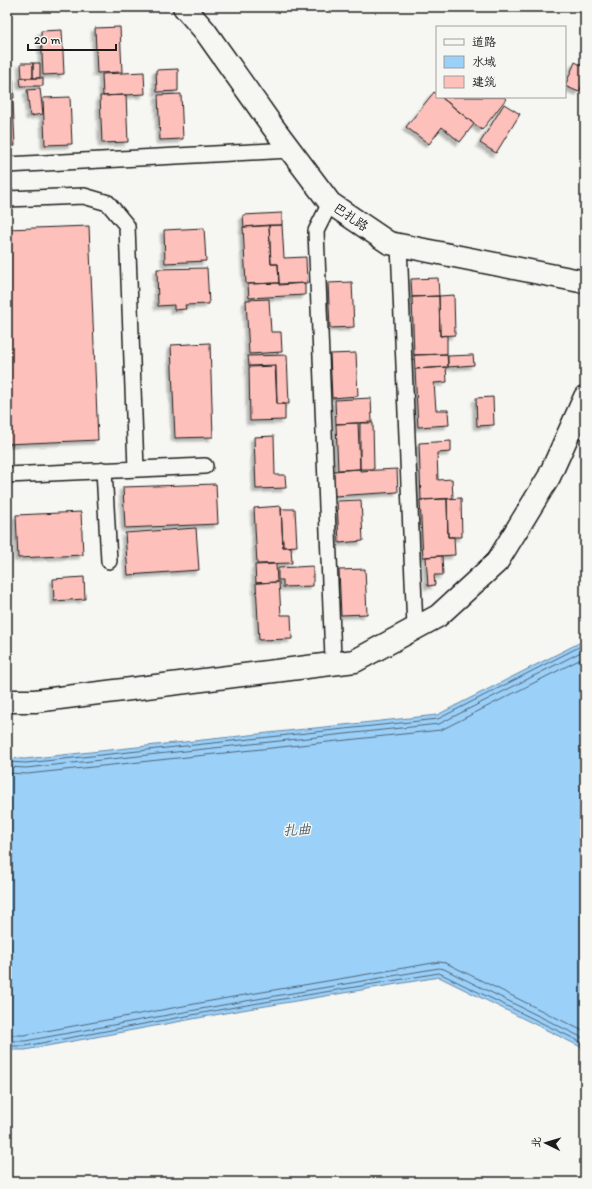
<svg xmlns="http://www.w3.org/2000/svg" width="592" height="1189" font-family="Itim,'LXGW WenKai TC',sans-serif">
  <defs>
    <filter id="shadow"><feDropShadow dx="-3.5" dy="3.5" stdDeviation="1" flood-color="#0004"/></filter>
  </defs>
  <rect width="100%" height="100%" fill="#f6f6f2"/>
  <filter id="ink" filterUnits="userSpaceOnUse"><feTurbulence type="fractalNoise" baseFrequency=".025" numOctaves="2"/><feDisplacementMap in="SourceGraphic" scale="8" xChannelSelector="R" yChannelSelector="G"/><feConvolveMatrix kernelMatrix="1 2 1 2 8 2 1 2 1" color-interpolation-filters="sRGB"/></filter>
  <g filter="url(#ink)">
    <path fill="#9bd0f9" stroke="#6888a1" d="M 585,640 L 585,1049 L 439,977 L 236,1011 L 25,1050 L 7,1050 L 7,758 L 25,759 L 437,715 Z"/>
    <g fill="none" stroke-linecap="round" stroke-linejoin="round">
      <path stroke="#4f6474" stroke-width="1" d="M 7,762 L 26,763 L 438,719 L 585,644
        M 7,767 L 26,768 L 439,724 L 585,650
        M 7,773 L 27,774 L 441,730 L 585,657
        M 7,1035 L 24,1035 L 233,997 L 439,962 L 446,963 L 585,1032
        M 7,1041 L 25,1041 L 234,1003 L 439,968 L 444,969 L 585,1039
        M 7,1046 L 25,1046 L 235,1007 L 439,973 L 585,1044"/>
    </g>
    <path fill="#fdc0ba" stroke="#1c1c1c" filter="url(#shadow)" d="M 120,27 L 122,72 L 97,73 L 95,28 Z
      M 62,30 L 64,74 L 43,75 L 41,31 Z
      M 575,62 L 585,67 L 585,79 L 579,92 L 565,86 Z
      M 21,63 L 33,63 L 33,78 L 22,78 Z
      M 33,63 L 40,63 L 40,78 L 33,78 Z
      M 178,69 L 178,91 L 157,92 L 156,70 Z
      M 144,72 L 145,94 L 103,96 L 102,74 Z
      M 20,78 L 43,78 L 43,86 L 21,86 Z
      M 7,79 L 13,79 L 14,98 L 7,99 Z
      M 40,89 L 43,114 L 30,116 L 27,90 Z
      M 434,92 L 437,94 L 437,97 L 441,97 L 474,124 L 460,142 L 442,127 L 429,144 L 406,127 Z
      M 181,94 L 183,139 L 160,140 L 158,95 Z
      M 126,95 L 128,142 L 102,143 L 100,96 Z
      M 70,97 L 72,144 L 45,145 L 43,98 Z
      M 441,97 L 504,97 L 506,99 L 482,130 Z
      M 13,100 L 15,146 L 7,146 L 7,101 Z
      M 504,104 L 520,114 L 496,153 L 480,143 Z
      M 282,213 L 282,225 L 244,227 L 243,215 Z
      M 269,225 L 271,264 L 278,264 L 279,283 L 246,284 L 243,227 Z
      M 269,225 L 282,225 L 284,258 L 306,257 L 307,283 L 279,284 L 278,264 L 271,264 Z
      M 89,226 L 98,440 L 7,444 L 7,229 Z
      M 204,228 L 206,261 L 165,263 L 164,230 Z
      M 207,268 L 209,304 L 185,305 L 186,309 L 174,310 L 174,305 L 158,306 L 157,269 Z
      M 438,278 L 439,296 L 412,297 L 411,279 Z
      M 352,282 L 354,327 L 330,328 L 328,283 Z
      M 279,283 L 279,285 L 305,283 L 305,295 L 249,298 L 248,284 Z
      M 454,295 L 455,335 L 440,336 L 439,296 Z
      M 439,296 L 440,336 L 447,335 L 447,354 L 414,355 L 412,297 Z
      M 269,299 L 271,332 L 281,332 L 282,352 L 249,354 L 246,300 Z
      M 210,343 L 213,437 L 175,438 L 171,345 Z
      M 356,353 L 358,396 L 332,398 L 330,354 Z
      M 447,354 L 448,367 L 415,369 L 414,355 Z
      M 287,355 L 289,404 L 277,404 L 275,365 L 249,366 L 248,356 Z
      M 473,355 L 474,365 L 448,367 L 448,356 Z
      M 276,366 L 277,404 L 285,404 L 285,420 L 250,421 L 249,367 Z
      M 446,367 L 447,382 L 434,383 L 436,410 L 448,410 L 449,425 L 418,427 L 415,369 Z
      M 493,397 L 494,425 L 477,426 L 476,398 Z
      M 371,398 L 372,422 L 336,424 L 335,400 Z
      M 358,423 L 360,469 L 338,470 L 336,424 Z
      M 360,423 L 373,423 L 374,469 L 360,469 Z
      M 274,436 L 275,475 L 285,475 L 286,488 L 256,489 L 254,437 Z
      M 451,441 L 451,452 L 437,453 L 438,480 L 452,479 L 453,498 L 421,500 L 419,443 Z
      M 360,469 L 360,471 L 397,469 L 398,492 L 334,496 L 333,471 Z
      M 216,484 L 218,524 L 125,528 L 123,487 Z
      M 461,498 L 462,537 L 448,537 L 447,499 Z
      M 447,499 L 448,537 L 454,537 L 455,555 L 423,557 L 420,500 Z
      M 361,500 L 363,541 L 339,543 L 337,501 Z
      M 281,506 L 283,547 L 291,547 L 292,563 L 257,564 L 254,508 Z
      M 281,509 L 295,509 L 297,546 L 283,547 Z
      M 81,512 L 83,555 L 18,558 L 16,515 Z
      M 196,528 L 199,570 L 128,575 L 125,533 Z
      M 442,556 L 443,575 L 434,575 L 435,585 L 428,586 L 426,557 Z
      M 276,564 L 277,582 L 256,583 L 255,565 Z
      M 313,566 L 313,586 L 283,587 L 283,580 L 278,580 L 278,568 Z
      M 365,569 L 367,614 L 341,615 L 339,570 Z
      M 84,577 L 85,599 L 54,601 L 53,579 Z
      M 279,582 L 281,615 L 291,615 L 292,639 L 259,640 L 256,583 Z"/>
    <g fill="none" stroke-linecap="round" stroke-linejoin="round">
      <g stroke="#1c1c1c" stroke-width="18">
        <path id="lane" d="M 7,165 L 290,150
          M 7,199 L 84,196 L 108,203 L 127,226 L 136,469
          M 330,203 L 316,231 L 333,658
          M 399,245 L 415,628
          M 104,470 L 109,561
          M 7,475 L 205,466"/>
      </g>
      <g stroke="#1c1c1c" stroke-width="25">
        <path id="secondary" d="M 184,7 L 205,31 L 273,127 L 330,203 L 389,243 L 585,282
          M 7,701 L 35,701 L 355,661 L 438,616 L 497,562 L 549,477 L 585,397"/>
      </g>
      <use href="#lane" stroke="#f6f6f2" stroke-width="15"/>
      <use href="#secondary" stroke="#f6f6f2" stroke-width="22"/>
    </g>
  </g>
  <g text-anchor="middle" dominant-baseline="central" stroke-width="3" stroke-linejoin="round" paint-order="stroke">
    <g font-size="13" fill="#1c1c1c" stroke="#f6f6f2">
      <text transform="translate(351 217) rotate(34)">巴扎路</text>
    </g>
    <g font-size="14" font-style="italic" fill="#485b69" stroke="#f6f6f2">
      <text transform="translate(297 830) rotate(-3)">扎曲</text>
    </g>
  </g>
  <rect width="592" height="1189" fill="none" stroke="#f6f6f2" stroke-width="24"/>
  <rect x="12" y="12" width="568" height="1165" fill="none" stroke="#1c1c1c" stroke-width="1.5" filter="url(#ink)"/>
  <rect x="436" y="26" width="130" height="72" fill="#f6f6f2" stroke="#9f9f9c"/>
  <rect x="444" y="39" width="20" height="6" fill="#f6f6f2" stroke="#9f9f9c"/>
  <text x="472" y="46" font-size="12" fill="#1c1c1c">道路</text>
  <rect x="444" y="56" width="20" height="12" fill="#9bd0f9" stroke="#9f9f9c"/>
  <text x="472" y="66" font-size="12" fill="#1c1c1c">水域</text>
  <rect x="444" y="76" width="20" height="12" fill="#fdc0ba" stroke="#9f9f9c"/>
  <text x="472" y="86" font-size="12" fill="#1c1c1c">建筑</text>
  <g transform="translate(546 1143) rotate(275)" stroke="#f6f6f2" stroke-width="3" paint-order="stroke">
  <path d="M0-3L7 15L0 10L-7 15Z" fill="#1c1c1c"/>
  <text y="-6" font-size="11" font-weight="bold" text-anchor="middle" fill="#1c1c1c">北</text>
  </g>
  <path d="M28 44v6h88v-6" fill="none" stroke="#1c1c1c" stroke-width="2"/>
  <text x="34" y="44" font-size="12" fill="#1c1c1c" stroke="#f6f6f2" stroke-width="3" paint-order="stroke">20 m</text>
</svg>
